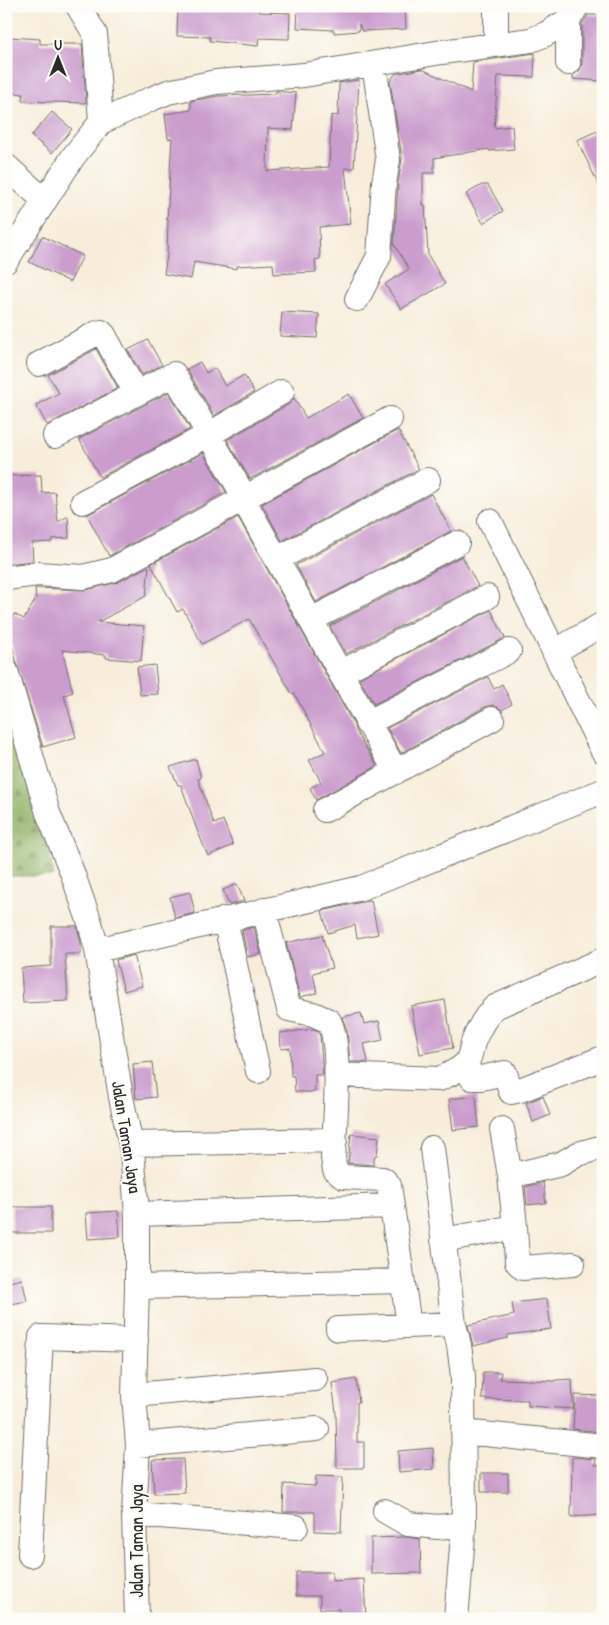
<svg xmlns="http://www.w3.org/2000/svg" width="609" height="1625" font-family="'Patrick Hand',sans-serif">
  <defs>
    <pattern id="forest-firs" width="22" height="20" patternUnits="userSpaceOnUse" patternTransform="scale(1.25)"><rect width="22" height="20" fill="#90b267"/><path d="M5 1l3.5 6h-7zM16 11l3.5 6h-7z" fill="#769155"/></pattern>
  </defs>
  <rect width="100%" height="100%" fill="#fdfcf7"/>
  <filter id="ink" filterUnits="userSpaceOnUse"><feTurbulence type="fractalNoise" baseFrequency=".02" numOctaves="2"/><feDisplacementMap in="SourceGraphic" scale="10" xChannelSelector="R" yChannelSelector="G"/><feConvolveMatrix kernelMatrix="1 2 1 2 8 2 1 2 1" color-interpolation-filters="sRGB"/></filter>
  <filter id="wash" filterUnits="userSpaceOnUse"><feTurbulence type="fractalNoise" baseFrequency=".0096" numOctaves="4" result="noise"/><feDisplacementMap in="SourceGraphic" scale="20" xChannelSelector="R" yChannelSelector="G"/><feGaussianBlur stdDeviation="1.12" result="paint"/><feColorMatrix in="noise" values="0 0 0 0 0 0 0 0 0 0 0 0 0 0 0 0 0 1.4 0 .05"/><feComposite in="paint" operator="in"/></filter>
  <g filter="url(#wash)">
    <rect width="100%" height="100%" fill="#f7edda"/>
    <path fill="url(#forest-firs)" stroke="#5e6e49" d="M 6,664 L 54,876 L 6,876 Z"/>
    <g id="blocks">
      <path fill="#ca9dcd" d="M 178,6 L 260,6 L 259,12 L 290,13 L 289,39 L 259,38 L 258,46 L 210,41 L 210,37 L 177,36 Z
        M 298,6 L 405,6 L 406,29 L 362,31 L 359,24 L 359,31 L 334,33 L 334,30 L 297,28 Z
        M 588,15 L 603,15 L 603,81 L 573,79 L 573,75 L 580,70 L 582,63 L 582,24 Z
        M 10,37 L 40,39 L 40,44 L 82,44 L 86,103 L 22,101 L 23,94 L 7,92 L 8,74 L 6,74 L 6,52 L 9,52 Z
        M 535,53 L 534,77 L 498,76 L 494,128 L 512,126 L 514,149 L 489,151 L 489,149 L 434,158 L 434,173 L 423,173 L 423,205 L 425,205 L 428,255 L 445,284 L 401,309 L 385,284 L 409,269 L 394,244 L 398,185 L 402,158 L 390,82 L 395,74 L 422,69 L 471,92 L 473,62 Z
        M 359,80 L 354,168 L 345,168 L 351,224 L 319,227 L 320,259 L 315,260 L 316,272 L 274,274 L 273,264 L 237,266 L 237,269 L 194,262 L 191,279 L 164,274 L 167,255 L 168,220 L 167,220 L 172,138 L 168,139 L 165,114 L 191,110 L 191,101 L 218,96 L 276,94 L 276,91 L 296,93 L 293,130 L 268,128 L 267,171 L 329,167 L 331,115 L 338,116 L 339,83 Z
        M 52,112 L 72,129 L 52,153 L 31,136 Z
        M 597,131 L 603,143 L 603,194 L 577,140 Z
        M 482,185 L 488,185 L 503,211 L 483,223 L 466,194 Z
        M 42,236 L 83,256 L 70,282 L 29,262 Z
        M 282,312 L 319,314 L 317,338 L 280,336 Z
        M 148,340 L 162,365 L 142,375 L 128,350 Z
        M 96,349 L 118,388 L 47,425 L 36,405 L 59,393 L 48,375 Z
        M 200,362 L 206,373 L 215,368 L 225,386 L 244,375 L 254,392 L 214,416 L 187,369 Z
        M 169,392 L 190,429 L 100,477 L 79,439 Z
        M 349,394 L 363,418 L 250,479 L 227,440 L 289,404 L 294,398 L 306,418 Z
        M 398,430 L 419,469 L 282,541 L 262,504 Z
        M 203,453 L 226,492 L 109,556 L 87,515 Z
        M 41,475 L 42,493 L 55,492 L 58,522 L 68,516 L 69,538 L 52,539 L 52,542 L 32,543 L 33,561 L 6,564 L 6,476 Z
        M 431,494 L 451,531 L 316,602 L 296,565 Z
        M 238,517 L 354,725 L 355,730 L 377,766 L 316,800 L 310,788 L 321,782 L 309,760 L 325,752 L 294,693 L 292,694 L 249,619 L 202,644 L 183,609 L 177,612 L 151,564 Z
        M 462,556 L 478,586 L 346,654 L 330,626 Z
        M 149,566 L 146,596 L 98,622 L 144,626 L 141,661 L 106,658 L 106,655 L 62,650 L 73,692 L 64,695 L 76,737 L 43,747 L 17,664 L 11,642 L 13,639 L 6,635 L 6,630 L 14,614 L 24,619 L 36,599 L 35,588 L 86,590 L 118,582 Z
        M 491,610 L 505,638 L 374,704 L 359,678 Z
        M 155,665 L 158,694 L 140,695 L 137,667 Z
        M 488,677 L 494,689 L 502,684 L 512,704 L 502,710 L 493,705 L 485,707 L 401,753 L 387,728 Z
        M 196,759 L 201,778 L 198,779 L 214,824 L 223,820 L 233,845 L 208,856 L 197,830 L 181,785 L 178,785 L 170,767 Z
        M 237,884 L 244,901 L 229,905 L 223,890 Z
        M 190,892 L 195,913 L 175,918 L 170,897 Z
        M 371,900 L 378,934 L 357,938 L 355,925 L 328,933 L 322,911 Z
        M 51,926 L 77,926 L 81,943 L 81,954 L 65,954 L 68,1001 L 23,1003 L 21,968 L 51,966 Z
        M 254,927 L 261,954 L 247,957 L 242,930 Z
        M 322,935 L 332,968 L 313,973 L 317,993 L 300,997 L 286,943 Z
        M 134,955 L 142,986 L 124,991 L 116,960 Z
        M 445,1000 L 453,1048 L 420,1054 L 411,1006 Z
        M 361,1013 L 364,1024 L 379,1021 L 383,1040 L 364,1044 L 368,1062 L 350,1062 L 347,1030 L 342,1017 Z
        M 314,1029 L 318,1031 L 320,1036 L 323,1075 L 315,1075 L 315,1092 L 295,1092 L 294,1076 L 291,1076 L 290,1048 L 281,1049 L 280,1033 Z
        M 152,1062 L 156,1097 L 136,1099 L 133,1064 Z
        M 476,1096 L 479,1127 L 453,1130 L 449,1099 Z
        M 543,1096 L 550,1115 L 533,1122 L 526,1103 Z
        M 351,1134 L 379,1137 L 377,1155 L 375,1155 L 373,1165 L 348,1163 Z
        M 543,1182 L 546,1203 L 527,1205 L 525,1187 Z
        M 12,1207 L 51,1207 L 51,1233 L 12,1233 Z
        M 118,1211 L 120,1237 L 88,1239 L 86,1213 Z
        M 22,1279 L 27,1301 L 6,1305 L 6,1283 Z
        M 547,1299 L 551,1329 L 508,1335 L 508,1338 L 473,1346 L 468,1325 L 514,1315 L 512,1303 Z
        M 483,1372 L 501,1372 L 500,1379 L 556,1381 L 556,1380 L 572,1379 L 573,1409 L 528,1406 L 528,1400 L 482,1399 Z
        M 356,1379 L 359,1402 L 357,1402 L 357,1442 L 364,1442 L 364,1468 L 337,1468 L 336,1412 L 332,1383 Z
        M 575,1395 L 603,1396 L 603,1432 L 573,1429 Z
        M 433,1448 L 434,1469 L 399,1472 L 398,1451 Z
        M 572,1457 L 596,1459 L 595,1465 L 603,1465 L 603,1515 L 571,1517 Z
        M 183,1459 L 185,1493 L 154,1494 L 152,1460 Z
        M 481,1473 L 508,1473 L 508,1492 L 481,1492 Z
        M 316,1476 L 343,1477 L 341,1532 L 315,1531 L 315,1512 L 283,1512 L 284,1484 L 316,1486 Z
        M 405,1537 L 420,1539 L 421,1573 L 371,1574 L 371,1538 Z
        M 296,1572 L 332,1572 L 332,1581 L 364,1579 L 366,1619 L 340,1619 L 339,1609 L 320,1609 L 320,1596 L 296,1596 Z"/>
    </g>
  </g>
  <g filter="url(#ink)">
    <use href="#blocks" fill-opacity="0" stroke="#726f68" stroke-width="1"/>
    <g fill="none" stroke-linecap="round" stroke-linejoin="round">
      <g stroke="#726f68" stroke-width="26">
        <path id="street" d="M 78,6 L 95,34 L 101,122
          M 568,20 L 568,63
          M 496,45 L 496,6
          M 6,166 L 44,200
          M 6,261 L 73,157 L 101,122 L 151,99 L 168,92 L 216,82 L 304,75 L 442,52 L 531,40 L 546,34 L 568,20 L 577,6
          M 357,299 L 379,256 L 384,183 L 388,160 L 374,64
          M 39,364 L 97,333 L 101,332 L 104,335 L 136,393
          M 55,436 L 174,374 L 245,498
          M 243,499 L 396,772
          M 83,502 L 208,435 L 282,392
          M 490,521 L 603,751
          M 277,559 L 428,480
          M 6,578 L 38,574 L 83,577 L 112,570 L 390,419
          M 311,620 L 457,543
          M 554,652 L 603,624
          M 6,671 L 48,813 L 72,872 L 90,923 L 97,950 L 121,1097 L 132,1150 L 137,1214 L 137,1287 L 134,1395 L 138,1445 L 134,1514 L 137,1619
          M 340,673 L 487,597
          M 367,723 L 509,651
          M 325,810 L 492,719
          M 264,910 L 289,1009 L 313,1014 L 329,1021 C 342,1044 335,1129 333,1158 L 335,1170 L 343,1177 L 383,1179 L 389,1185 L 409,1326
          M 225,919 L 258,1071
          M 97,950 L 361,888 L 603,791
          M 466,1063 L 472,1078 L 481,1078 L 505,1073 L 511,1092 L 520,1090 L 603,1058
          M 337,1075 L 439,1079 C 448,1075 460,1070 466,1063 C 471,1057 471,1047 474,1040 C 479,1028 485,1016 495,1007 L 603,960
          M 131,1144 L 335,1140
          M 432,1148 L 454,1324
          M 510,1176 L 561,1164 L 578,1154 L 603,1147
          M 137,1214 L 392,1206
          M 515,1227 L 517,1262 L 523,1268 L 573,1264
          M 443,1240 L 515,1227 L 510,1176 L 502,1129
          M 137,1287 L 402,1281
          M 338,1329 L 454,1324 L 459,1345 L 463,1376 L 464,1524 L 438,1527 L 408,1524 L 385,1511
          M 134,1395 L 315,1379
          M 463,1432 L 603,1446
          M 138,1445 L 317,1429
          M 134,1514 L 296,1527
          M 30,1555 L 41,1337 L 136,1340
          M 456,1619 L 464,1524"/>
      </g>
      <use href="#street" stroke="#fff" stroke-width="24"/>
    </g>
  </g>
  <g text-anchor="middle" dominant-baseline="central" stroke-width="4" stroke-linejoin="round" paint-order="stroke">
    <g font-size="18" fill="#2b2b2b" stroke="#fdfcf7">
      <text transform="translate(127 1137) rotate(81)">Jalan Taman Jaya</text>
      <text transform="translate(136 1541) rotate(-90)">Jalan Taman Jaya</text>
    </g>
  </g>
  <rect width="609" height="1625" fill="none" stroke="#fdfcf7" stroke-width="25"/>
  <g transform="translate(58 58)" stroke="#fdfcf7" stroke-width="4" paint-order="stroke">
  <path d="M0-4L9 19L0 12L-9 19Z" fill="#2b2b2b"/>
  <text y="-8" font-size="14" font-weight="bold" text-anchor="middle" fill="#2b2b2b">U</text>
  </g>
</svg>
